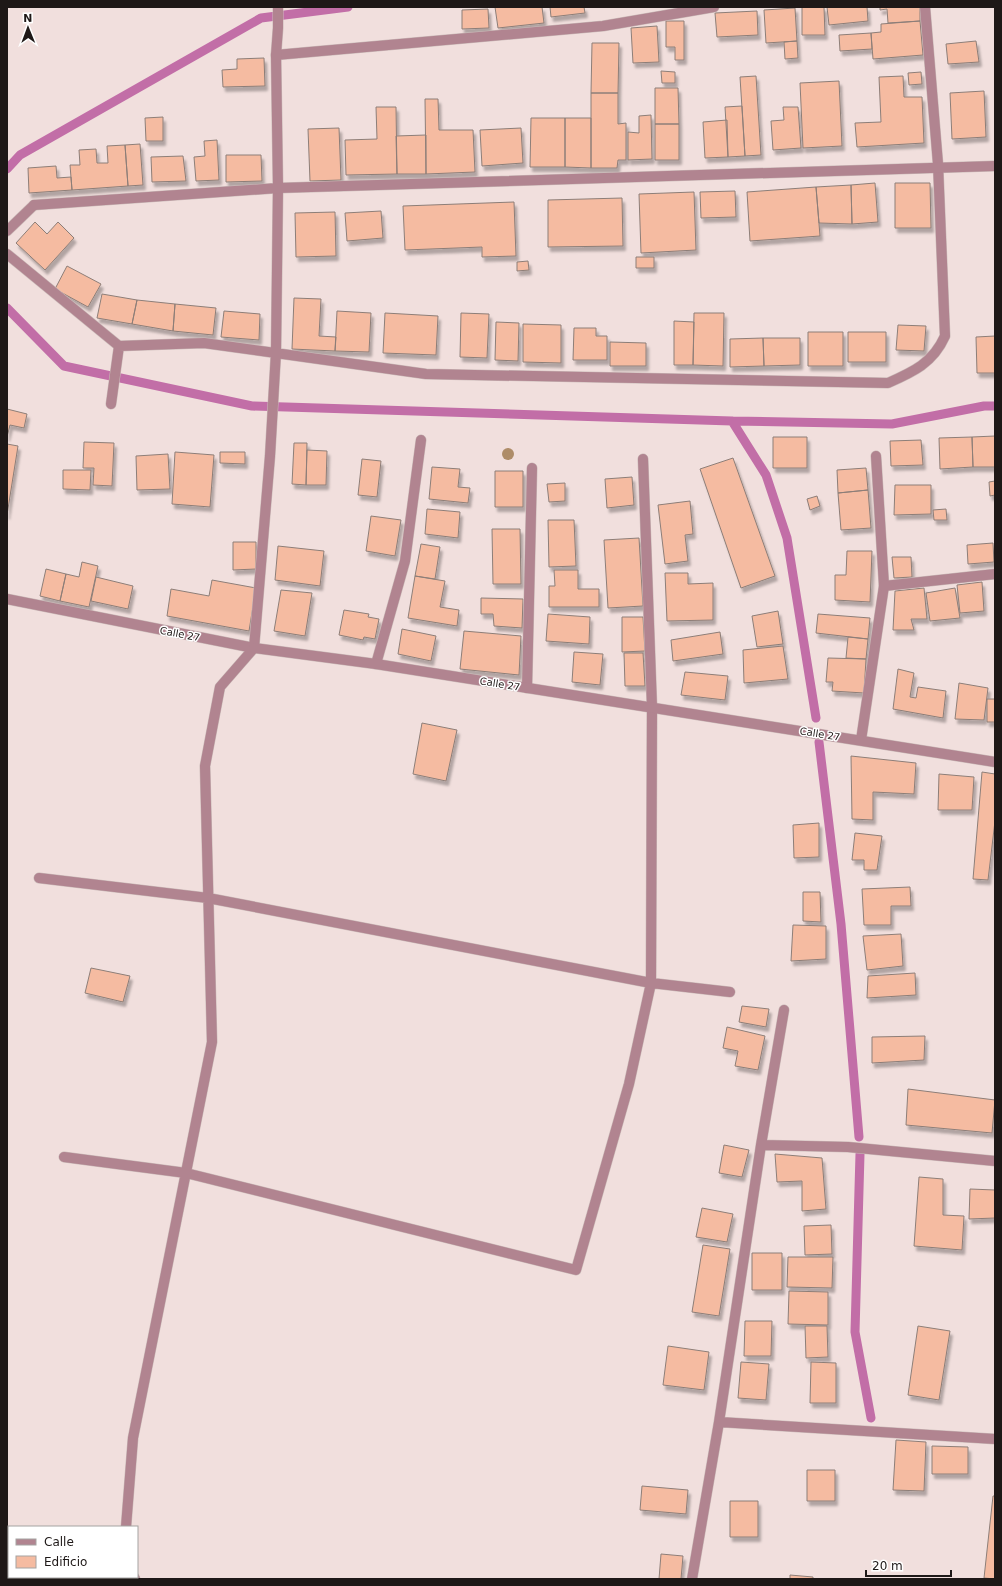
<svg xmlns="http://www.w3.org/2000/svg" width="1002" height="1586" font-family="'DejaVu Sans',sans-serif">
  <defs>
    <filter id="shadow"><feDropShadow dx="2.5" dy="4.5" stdDeviation="1" flood-color="#0004"/></filter>
  </defs>
  <rect width="100%" height="100%" fill="#f1dfdd"/>
  <g fill="none" stroke-linecap="round" stroke-linejoin="round">
    <path stroke="#c26ea7" stroke-width="9" d="M 7,169 L 20,155 L 261,18 L 348,7
      M 7,308 L 64,366 L 252,406 L 732,421 L 892,424 L 984,406 L 995,406
      M 732,421 L 766,475 L 787,538 L 816,718
      M 819,742 L 841,924 L 859,1137
      M 860,1154 L 855,1332 L 871,1418"/>
  </g>
  <path fill="#f5bba1" stroke="#8d7e78" filter="url(#shadow)" d="M 495,7 L 542,7 L 544,23 L 498,28 Z
    M 550,7 L 584,7 L 585,13 L 551,17 Z
    M 802,7 L 824,7 L 825,35 L 802,35 Z
    M 827,7 L 867,7 L 868,21 L 829,25 Z
    M 880,7 L 920,7 L 920,21 L 888,23 L 887,9 L 880,10 Z
    M 795,8 L 797,41 L 766,43 L 764,10 Z
    M 488,9 L 489,28 L 462,29 L 462,10 Z
    M 757,11 L 758,35 L 717,37 L 715,13 Z
    M 666,21 L 684,21 L 684,60 L 675,60 L 675,47 L 666,47 Z
    M 920,21 L 923,55 L 873,59 L 871,33 L 881,32 L 881,24 Z
    M 657,26 L 659,62 L 633,63 L 631,28 Z
    M 871,33 L 872,49 L 840,51 L 839,35 Z
    M 797,41 L 798,58 L 785,59 L 784,42 Z
    M 976,41 L 979,62 L 948,64 L 946,44 Z
    M 592,43 L 619,43 L 618,93 L 591,93 Z
    M 264,58 L 265,86 L 223,87 L 222,70 L 237,69 L 237,59 Z
    M 661,71 L 675,72 L 675,83 L 662,83 Z
    M 921,72 L 922,84 L 909,85 L 908,73 Z
    M 756,76 L 761,155 L 745,156 L 740,77 Z
    M 903,76 L 904,97 L 922,97 L 924,143 L 857,147 L 855,123 L 881,122 L 879,77 Z
    M 839,81 L 842,146 L 803,148 L 800,83 Z
    M 655,88 L 678,88 L 679,124 L 655,124 Z
    M 984,91 L 986,137 L 952,139 L 950,93 Z
    M 591,93 L 618,93 L 618,124 L 626,123 L 626,160 L 618,160 L 617,168 L 591,168 Z
    M 425,99 L 438,99 L 439,130 L 473,130 L 475,172 L 426,174 Z
    M 742,106 L 745,156 L 728,157 L 725,107 Z
    M 376,107 L 396,107 L 397,174 L 346,175 L 345,140 L 377,139 Z
    M 783,107 L 798,107 L 801,148 L 773,150 L 771,121 L 784,120 Z
    M 651,115 L 652,159 L 628,160 L 628,132 L 639,133 L 639,116 Z
    M 163,117 L 163,141 L 146,141 L 145,118 Z
    M 531,118 L 565,118 L 565,167 L 530,167 Z
    M 565,118 L 591,118 L 591,168 L 565,167 Z
    M 727,120 L 728,157 L 705,158 L 703,122 Z
    M 655,124 L 679,124 L 679,160 L 655,160 Z
    M 339,128 L 341,180 L 310,181 L 308,129 Z
    M 521,128 L 523,163 L 482,166 L 480,130 Z
    M 426,135 L 426,174 L 397,174 L 396,136 Z
    M 217,140 L 219,180 L 196,181 L 194,157 L 205,156 L 204,141 Z
    M 140,144 L 143,185 L 128,186 L 125,145 Z
    M 125,145 L 128,186 L 72,190 L 70,165 L 80,165 L 79,150 L 96,149 L 97,163 L 108,163 L 107,146 Z
    M 226,155 L 261,155 L 262,181 L 226,182 Z
    M 183,156 L 186,181 L 152,182 L 151,157 Z
    M 56,166 L 57,178 L 71,177 L 72,190 L 29,193 L 28,168 Z
    M 875,183 L 878,222 L 852,224 L 851,185 Z
    M 895,183 L 930,183 L 931,228 L 895,228 Z
    M 851,185 L 852,224 L 819,223 L 816,187 Z
    M 816,187 L 820,236 L 750,241 L 747,192 Z
    M 735,191 L 736,217 L 701,218 L 700,192 Z
    M 694,192 L 696,250 L 641,253 L 639,194 Z
    M 622,198 L 623,246 L 548,247 L 548,200 Z
    M 514,202 L 516,256 L 482,257 L 482,247 L 405,250 L 403,206 Z
    M 381,211 L 383,238 L 347,241 L 345,213 Z
    M 335,212 L 336,256 L 296,257 L 295,213 Z
    M 35,222 L 47,234 L 58,222 L 74,238 L 45,270 L 16,243 Z
    M 636,257 L 654,257 L 654,268 L 636,268 Z
    M 528,261 L 529,270 L 517,271 L 517,262 Z
    M 67,266 L 101,284 L 88,307 L 55,289 Z
    M 102,294 L 137,300 L 132,324 L 97,318 Z
    M 294,298 L 321,299 L 319,336 L 336,337 L 335,351 L 292,349 Z
    M 137,300 L 175,304 L 173,331 L 132,324 Z
    M 175,304 L 216,308 L 213,335 L 173,331 Z
    M 224,311 L 260,314 L 259,340 L 221,337 Z
    M 337,311 L 371,313 L 369,352 L 335,351 Z
    M 385,313 L 438,316 L 436,355 L 383,353 Z
    M 461,313 L 489,314 L 487,358 L 460,357 Z
    M 694,313 L 724,313 L 723,366 L 693,365 Z
    M 674,321 L 694,322 L 693,365 L 674,365 Z
    M 496,322 L 519,323 L 518,361 L 495,360 Z
    M 523,324 L 561,325 L 561,363 L 523,362 Z
    M 898,325 L 926,326 L 924,351 L 896,350 Z
    M 574,328 L 596,328 L 596,336 L 607,336 L 607,360 L 573,360 Z
    M 808,332 L 843,332 L 843,366 L 808,366 Z
    M 848,332 L 886,332 L 886,362 L 848,362 Z
    M 995,336 L 995,373 L 977,373 L 976,337 Z
    M 763,338 L 800,338 L 800,365 L 764,366 Z
    M 763,338 L 764,366 L 730,367 L 730,339 Z
    M 610,342 L 646,343 L 646,366 L 610,366 Z
    M 7,409 L 27,414 L 24,428 L 10,425 L 7,437 Z
    M 995,436 L 995,467 L 973,467 L 972,437 Z
    M 773,437 L 807,437 L 807,468 L 773,468 Z
    M 972,437 L 973,467 L 940,469 L 939,438 Z
    M 921,440 L 923,465 L 891,466 L 890,441 Z
    M 84,442 L 114,443 L 112,486 L 93,485 L 94,468 L 83,468 Z
    M 294,443 L 307,443 L 306,485 L 292,484 Z
    M 7,444 L 18,446 L 7,515 Z
    M 307,450 L 327,451 L 326,485 L 306,485 Z
    M 175,452 L 214,455 L 210,507 L 172,504 Z
    M 220,452 L 245,452 L 245,464 L 220,463 Z
    M 168,454 L 170,489 L 137,490 L 136,456 Z
    M 733,458 L 775,576 L 741,588 L 700,469 Z
    M 362,459 L 381,461 L 377,497 L 358,495 Z
    M 432,467 L 460,469 L 458,487 L 470,488 L 468,503 L 429,499 Z
    M 866,468 L 868,490 L 838,493 L 837,470 Z
    M 63,470 L 91,470 L 90,490 L 63,489 Z
    M 495,471 L 523,471 L 523,507 L 495,507 Z
    M 632,477 L 634,505 L 607,508 L 605,479 Z
    M 995,481 L 995,495 L 990,496 L 989,482 Z
    M 565,483 L 565,501 L 549,502 L 547,484 Z
    M 895,485 L 931,485 L 931,514 L 894,515 Z
    M 868,490 L 871,528 L 841,530 L 838,493 Z
    M 817,496 L 820,506 L 810,510 L 807,499 Z
    M 690,501 L 693,534 L 685,535 L 688,561 L 665,564 L 658,505 Z
    M 427,509 L 460,512 L 458,538 L 425,534 Z
    M 946,509 L 947,520 L 934,520 L 933,510 Z
    M 371,516 L 401,520 L 395,556 L 366,551 Z
    M 548,520 L 574,520 L 576,566 L 549,567 Z
    M 492,529 L 520,529 L 521,584 L 493,584 Z
    M 639,538 L 643,606 L 608,608 L 604,540 Z
    M 233,542 L 256,542 L 256,569 L 233,570 Z
    M 993,543 L 994,562 L 968,564 L 967,545 Z
    M 421,544 L 440,547 L 435,579 L 415,576 Z
    M 278,546 L 324,551 L 320,586 L 275,580 Z
    M 847,551 L 872,551 L 870,602 L 835,600 L 835,575 L 846,575 Z
    M 892,557 L 911,557 L 912,577 L 894,578 Z
    M 82,562 L 98,566 L 89,607 L 60,601 L 66,574 L 79,577 Z
    M 46,569 L 66,574 L 60,601 L 40,596 Z
    M 554,570 L 578,570 L 578,589 L 599,589 L 599,607 L 549,607 L 549,586 L 555,586 Z
    M 665,573 L 688,573 L 688,584 L 713,583 L 713,620 L 667,621 Z
    M 415,576 L 445,581 L 440,607 L 459,610 L 457,626 L 408,618 Z
    M 96,577 L 133,586 L 128,609 L 91,601 Z
    M 212,580 L 256,588 L 249,631 L 167,616 L 171,589 L 209,596 Z
    M 982,582 L 984,611 L 960,613 L 957,585 Z
    M 924,588 L 927,619 L 911,619 L 914,630 L 893,630 L 895,591 Z
    M 955,588 L 960,618 L 930,621 L 926,593 Z
    M 281,590 L 312,593 L 305,636 L 274,631 Z
    M 481,598 L 523,599 L 522,628 L 494,626 L 493,614 L 481,614 Z
    M 344,610 L 369,614 L 368,617 L 379,619 L 375,639 L 364,637 L 363,640 L 339,635 Z
    M 778,611 L 783,644 L 757,647 L 752,616 Z
    M 548,614 L 590,617 L 589,644 L 546,641 Z
    M 818,614 L 870,618 L 868,639 L 816,633 Z
    M 622,617 L 643,617 L 645,651 L 622,652 Z
    M 402,629 L 436,636 L 431,661 L 398,654 Z
    M 464,631 L 521,636 L 519,675 L 460,669 Z
    M 720,632 L 723,654 L 673,661 L 671,640 Z
    M 848,637 L 868,639 L 866,659 L 846,658 Z
    M 783,646 L 788,679 L 744,683 L 743,650 Z
    M 574,652 L 603,654 L 600,685 L 572,682 Z
    M 624,653 L 643,653 L 645,686 L 625,686 Z
    M 828,658 L 866,659 L 864,693 L 832,691 L 833,682 L 826,682 Z
    M 898,669 L 914,673 L 910,697 L 916,698 L 918,687 L 946,691 L 943,718 L 893,709 Z
    M 685,672 L 728,676 L 725,700 L 681,695 Z
    M 959,683 L 988,688 L 984,720 L 955,719 Z
    M 987,699 L 995,699 L 995,722 L 987,722 Z
    M 422,723 L 457,730 L 446,781 L 413,774 Z
    M 851,756 L 916,763 L 914,794 L 873,792 L 873,820 L 852,819 Z
    M 982,772 L 995,774 L 995,821 L 988,880 L 973,879 Z
    M 939,774 L 974,777 L 972,810 L 938,810 Z
    M 819,823 L 819,857 L 794,858 L 793,825 Z
    M 855,833 L 882,836 L 877,870 L 864,870 L 864,860 L 852,860 Z
    M 910,887 L 911,906 L 891,906 L 891,925 L 864,925 L 862,889 Z
    M 803,892 L 820,892 L 821,922 L 803,921 Z
    M 793,925 L 826,926 L 826,959 L 791,961 Z
    M 901,934 L 903,966 L 867,970 L 863,936 Z
    M 91,968 L 130,976 L 123,1002 L 85,993 Z
    M 915,973 L 916,995 L 867,998 L 868,976 Z
    M 742,1006 L 769,1009 L 766,1027 L 739,1022 Z
    M 727,1027 L 765,1036 L 758,1070 L 735,1066 L 738,1051 L 723,1048 Z
    M 925,1036 L 924,1060 L 872,1063 L 872,1037 Z
    M 908,1089 L 995,1100 L 992,1133 L 906,1125 Z
    M 724,1145 L 749,1150 L 742,1177 L 719,1173 Z
    M 775,1154 L 822,1158 L 826,1209 L 802,1211 L 802,1181 L 777,1182 Z
    M 919,1177 L 943,1179 L 943,1215 L 964,1216 L 962,1250 L 914,1246 Z
    M 970,1189 L 995,1190 L 995,1218 L 969,1219 Z
    M 702,1208 L 733,1214 L 727,1242 L 696,1237 Z
    M 831,1225 L 832,1254 L 805,1255 L 804,1226 Z
    M 703,1245 L 730,1249 L 719,1316 L 692,1312 Z
    M 752,1253 L 782,1253 L 782,1290 L 752,1290 Z
    M 788,1257 L 833,1257 L 832,1288 L 787,1287 Z
    M 789,1291 L 828,1292 L 828,1325 L 788,1324 Z
    M 745,1321 L 772,1321 L 771,1356 L 744,1356 Z
    M 805,1326 L 827,1326 L 828,1357 L 806,1358 Z
    M 918,1326 L 950,1331 L 939,1400 L 908,1395 Z
    M 668,1346 L 709,1352 L 704,1390 L 663,1385 Z
    M 741,1362 L 769,1364 L 766,1400 L 738,1398 Z
    M 811,1362 L 836,1363 L 836,1403 L 810,1403 Z
    M 896,1440 L 926,1442 L 924,1491 L 893,1490 Z
    M 932,1446 L 968,1447 L 968,1474 L 932,1474 Z
    M 807,1470 L 835,1470 L 835,1501 L 807,1501 Z
    M 642,1486 L 688,1490 L 686,1514 L 640,1510 Z
    M 993,1496 L 995,1496 L 995,1579 L 984,1578 Z
    M 730,1501 L 758,1501 L 758,1537 L 730,1537 Z
    M 661,1554 L 683,1556 L 681,1579 L 659,1579 Z
    M 790,1575 L 813,1577 L 813,1579 L 790,1579 Z"/>
  <g fill="none" stroke-linecap="round" stroke-linejoin="round">
    <g stroke="#cbbbb9" stroke-width="11">
      <path id="pedestrian" d="M 276,55 L 603,26 L 714,7
        M 7,231 L 34,205
        M 7,254 L 119,346 L 204,343 L 426,374 L 888,383 C 913,372 933,363 945,336 L 938,164 L 925,7
        M 111,404 L 119,346
        M 7,599 L 254,648
        M 376,664 L 405,561 L 421,440
        M 527,688 L 532,468
        M 861,740 L 884,586 L 876,456
        M 39,878 L 208,898 L 651,983 L 730,992
        M 64,1157 L 186,1173 L 576,1270 L 629,1084 L 651,983 L 652,707 L 643,459
        M 126,1527 L 133,1438 L 212,1042 L 205,766 L 220,687 L 254,648 L 270,456 L 276,352 L 278,188
        M 134,1577 L 135,1579"/>
    </g>
    <g stroke="#cbbbb9" stroke-width="11">
      <path id="minor" d="M 278,7 L 278,28 L 276,55 L 278,188
        M 34,205 L 278,188 L 995,166
        M 884,586 L 995,574
        M 254,648 L 376,664 L 995,762
        M 761,1145 L 848,1147 L 995,1161
        M 719,1422 L 995,1439
        M 692,1579 L 719,1422 L 761,1145 L 784,1010"/>
    </g>
    <use href="#pedestrian" stroke="#b18490" stroke-width="10"/>
    <use href="#minor" stroke="#b18490" stroke-width="10"/>
  </g>
  <circle fill="#ae8c68" cx="508" cy="454" r="6"/>
  <g text-anchor="middle" dominant-baseline="central" stroke-width="3" stroke-linejoin="round" paint-order="stroke">
    <g font-size="10" fill="#1e1817" stroke="#fff">
      <text transform="translate(180 634) rotate(11)">Calle 27</text>
      <text transform="translate(500 684) rotate(9)">Calle 27</text>
      <text transform="translate(820 734) rotate(9)">Calle 27</text>
    </g>
  </g>
  <rect width="1002" height="1586" fill="none" stroke="#1e1817" stroke-width="16"/>
  <rect x="8" y="1526" width="130" height="52" fill="#ffffff" stroke="#a5a3a2"/>
  <rect x="16" y="1539" width="20" height="6" fill="#b18490" stroke="#a5a3a2"/>
  <text x="44" y="1546" font-size="12" fill="#1e1817">Calle</text>
  <rect x="16" y="1556" width="20" height="12" fill="#f5bba1" stroke="#a5a3a2"/>
  <text x="44" y="1566" font-size="12" fill="#1e1817">Edificio</text>
  <g transform="translate(28 28) rotate(359)" stroke="#ffffff" stroke-width="3" paint-order="stroke">
  <path d="M0-3L7 15L0 10L-7 15Z" fill="#1e1817"/>
  <text y="-6" font-size="11" font-weight="bold" text-anchor="middle" fill="#1e1817">N</text>
  </g>
  <path d="M866 1570v6h85v-6" fill="none" stroke="#1e1817" stroke-width="2"/>
  <text x="872" y="1570" font-size="12" fill="#1e1817" stroke="#ffffff" stroke-width="3" paint-order="stroke">20 m</text>
</svg>
